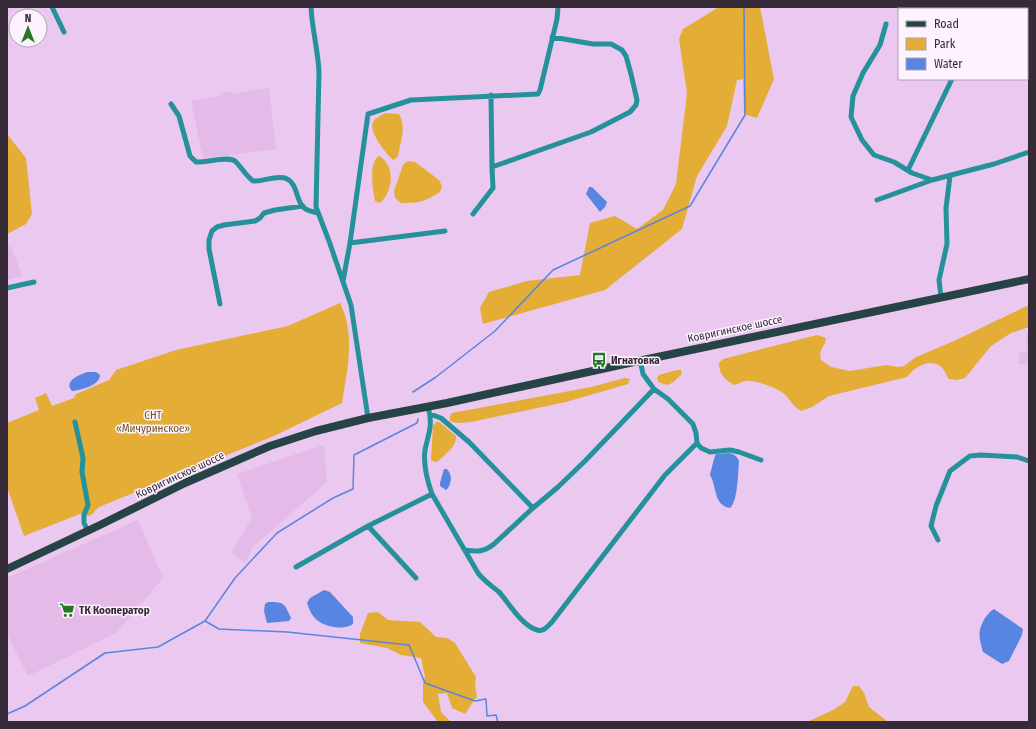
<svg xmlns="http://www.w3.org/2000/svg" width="1036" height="729" font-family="'Fira Sans Condensed',sans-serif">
  <rect width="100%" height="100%" fill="#ebc8ef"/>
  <path fill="#e3bae8" d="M 269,88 L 276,149 L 203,158 L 191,101 L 220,96 L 220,93 L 231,91 L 232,94 Z
    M 11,246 L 22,276 L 7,280 L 7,248 Z
    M 1029,332 L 1029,364 L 1019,364 L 1019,353 L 1027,352 L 1026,333 Z
    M 324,445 L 327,482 L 253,547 L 245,563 L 231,552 L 252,518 L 237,474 Z
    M 138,520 L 163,578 L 116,633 L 28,676 L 7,634 L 7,578 Z"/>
  <path fill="#e3ad36" d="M 719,7 L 760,7 L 774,79 L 757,118 L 744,114 L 743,79 L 737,80 L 727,126 L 697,176 L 682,229 L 605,290 L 483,324 L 480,308 L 489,292 L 527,281 L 580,275 L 590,223 L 615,216 L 637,229 L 663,210 L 676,184 L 687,93 L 679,39 L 683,29 Z
    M 385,113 L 399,114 C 407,127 400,143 398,157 L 393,160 C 386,154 368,131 373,122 C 375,118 381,116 385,113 Z
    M 7,134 L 26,158 L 32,214 L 26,224 L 7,234 Z
    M 379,156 C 396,165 393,192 380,203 L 375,201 C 373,191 368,162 379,156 Z
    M 408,161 L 415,162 L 439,180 L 442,186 L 440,192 C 424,202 419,203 401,203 L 395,198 L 394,191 L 403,165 Z
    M 340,303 C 356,335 347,370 342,403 L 274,436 L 99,507 L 90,516 L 80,514 L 24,536 L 7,487 L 7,423 L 39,410 L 35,398 L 46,393 L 52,406 L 74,398 L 76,394 L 109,380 L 116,370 L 176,350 L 288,326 Z
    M 1029,305 L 1029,327 L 1011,333 L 991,346 L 965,378 L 957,380 L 949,379 C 946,375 944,368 940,366 C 928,358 914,368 907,377 L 829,396 L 812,407 L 801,411 C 791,405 792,401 784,394 C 778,388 757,381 749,381 C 745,380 739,384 734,385 C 725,380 719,374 719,363 L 723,359 L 817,335 L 826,338 C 825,349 818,347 821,360 L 831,367 L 850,371 L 886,365 L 898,367 L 904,366 L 916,357 L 954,341 Z
    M 677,370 L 681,370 L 682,374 L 672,383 L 667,385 L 658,382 L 657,378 L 659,375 Z
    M 625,378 L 630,379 L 628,384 L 566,402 L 471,422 L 457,423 L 450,421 L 450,416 L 452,413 L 591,387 Z
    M 436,422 L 439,422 L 456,436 C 457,447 444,455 437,462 L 432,461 L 431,459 L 433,426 Z
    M 378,612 L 388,620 L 420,622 L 436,637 L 447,638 L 455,643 L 476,677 L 475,686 L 477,696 L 465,714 L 452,708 L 447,693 L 438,694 L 441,712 L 451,722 L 438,722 L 423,702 L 423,684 L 425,677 L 421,658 L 401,655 L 387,648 L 360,643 L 360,634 L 368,613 Z
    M 853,686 L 859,686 L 864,693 L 869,707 L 888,722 L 807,722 L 835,709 L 845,702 Z"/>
  <path fill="#5785e1" d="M 589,187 L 592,187 L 607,202 L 605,207 L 600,212 L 586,194 Z
    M 87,372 L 96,372 L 100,375 C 100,385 82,390 72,391 C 63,381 79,375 87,372 Z
    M 729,453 C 734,454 737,456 739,461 C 738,472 738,501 730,508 C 713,505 717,486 710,475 C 711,471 714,457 716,454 Z
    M 444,469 L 447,469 C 452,475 452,481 448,488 L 446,490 L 440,486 L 440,483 Z
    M 324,590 L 330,592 L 353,617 L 353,624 C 347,628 341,628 334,627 C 318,624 312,618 307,603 L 310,598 Z
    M 268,602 C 285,602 284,603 291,618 L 289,621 L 267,623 L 264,611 L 265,604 Z
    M 994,609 L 1023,629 L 1022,635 L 1009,661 L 1002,664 L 983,652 C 979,637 977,632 985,618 C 988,614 990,611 994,609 Z"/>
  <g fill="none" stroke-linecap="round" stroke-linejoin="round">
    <path stroke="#5785e1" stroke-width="1.5" d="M 413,392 L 436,377 L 495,331 L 553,270 L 690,206 L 745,115 L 744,7
      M 205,621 L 235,578 L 277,533 L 333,498 L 353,489 L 354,455 L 417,423 L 418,419
      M 7,714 L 25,706 L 105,653 L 158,647 L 205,621 L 219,629 L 287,632 L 409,645 L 425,683 L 475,701 L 486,699 L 487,716 L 496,715 L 498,722"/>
    <path stroke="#25919a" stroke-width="5" d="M 52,7 L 64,32
      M 311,7 C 312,29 318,50 319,72 L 316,207 L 329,241 L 351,305 L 368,418
      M 886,24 L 880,45 L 863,73 L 853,96 L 851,117 L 862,140 L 874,155 L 894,162 L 912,173 L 932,180
      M 171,104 L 179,116 L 190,156 L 196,162 C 206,163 230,155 236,162 C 242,168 246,176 253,181 C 264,182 274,175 285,178 C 298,183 295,198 303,207 C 307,211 313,212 318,213
      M 492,167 L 591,132 L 630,112 L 636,105 L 637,100 L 631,74 L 626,56 L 622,50 L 611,44 L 593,44 L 552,37
      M 908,170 L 952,79
      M 877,200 L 932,180 L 994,164 L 1029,152
      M 473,214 L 493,188 L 492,167 L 491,95
      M 350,243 L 445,231
      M 343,281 L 350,243 L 368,114 L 411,100 L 538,94 L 540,90 L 557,19 L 558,7
      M 7,288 L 34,282
      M 941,297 L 939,280 L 947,244 L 946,208 L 950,176
      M 220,304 L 209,249 L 209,240 L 212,231 L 217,227 L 224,225 L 255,221 L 260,218 L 264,213 L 275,210 L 303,206
      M 640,360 L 643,374 L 654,389 L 668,399 L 693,424 L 696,433 L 697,443 L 701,448 L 710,452 L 730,450 L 739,452 L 761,460
      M 428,406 C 433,427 429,431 425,450 C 423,465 427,480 432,494 L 478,573 C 484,581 492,586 499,592 C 509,603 522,626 537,630 C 544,632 548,626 552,622 L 665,475 L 697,443
      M 430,414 L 441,418 L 469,442 L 533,508
      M 75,422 L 83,458 L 82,472 L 88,505 L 84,515 L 84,523 L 88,531
      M 368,526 L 416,578
      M 938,540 L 931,526 L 936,506 L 950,471 L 970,456 L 981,455 L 1017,457 L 1029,461
      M 465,550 C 477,552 484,552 494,544 L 533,508 L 558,487 L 585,461 L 654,389
      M 296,567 L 368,526 L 432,494"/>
    <path stroke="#264346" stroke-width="8" d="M 7,569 L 100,525 L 185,483 L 270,446 L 316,431 L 368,418 L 447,403 L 629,363 L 1029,279"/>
  </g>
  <defs>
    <g id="bus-bare" transform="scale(1.2)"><path d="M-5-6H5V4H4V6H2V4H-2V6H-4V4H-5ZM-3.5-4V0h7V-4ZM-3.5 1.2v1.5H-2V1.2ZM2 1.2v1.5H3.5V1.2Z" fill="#247823" stroke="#fdf3ff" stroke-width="2.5" paint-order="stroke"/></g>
    <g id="supermarket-bare" transform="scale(1.2)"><path d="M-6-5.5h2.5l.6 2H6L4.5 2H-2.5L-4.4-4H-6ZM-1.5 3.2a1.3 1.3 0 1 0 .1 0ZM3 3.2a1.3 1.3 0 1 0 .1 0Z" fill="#247823" stroke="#fdf3ff" stroke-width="2.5" paint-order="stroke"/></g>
  </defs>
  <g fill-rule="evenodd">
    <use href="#bus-bare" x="599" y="360"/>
    <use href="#supermarket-bare" x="67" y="610"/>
  </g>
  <g text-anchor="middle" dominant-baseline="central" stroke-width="3" stroke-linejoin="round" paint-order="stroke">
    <g font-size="11" fill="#362938" stroke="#fdf3ff">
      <text transform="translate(735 329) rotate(-12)">Ковригинское шоссе</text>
      <text transform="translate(180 475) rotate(-25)">Ковригинское шоссе</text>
    </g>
    <g font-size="11" font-weight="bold" fill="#362938" stroke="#fdf3ff" text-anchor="start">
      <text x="611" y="360">Игнатовка</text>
      <text x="79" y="610">ТК Кооператор</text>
    </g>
    <g font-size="11" fill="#6b5425" stroke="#fdf3ff">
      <text x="153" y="415">СНТ<tspan x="153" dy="13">«Мичуринское»</tspan></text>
    </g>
  </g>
  <rect width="1036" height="729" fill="none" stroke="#362938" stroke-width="16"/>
  <rect x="898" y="8" width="130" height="72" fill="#fdf3ff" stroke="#ada2af"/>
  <rect x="906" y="21" width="20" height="6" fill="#264346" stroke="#ada2af"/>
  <text x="934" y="28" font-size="12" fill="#362938">Road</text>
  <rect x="906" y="38" width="20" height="12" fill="#e3ad36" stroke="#ada2af"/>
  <text x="934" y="48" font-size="12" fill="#362938">Park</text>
  <rect x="906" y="58" width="20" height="12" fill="#5785e1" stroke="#ada2af"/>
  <text x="934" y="68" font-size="12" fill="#362938">Water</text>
  <g transform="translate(28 28)"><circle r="19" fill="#fdf3ff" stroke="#ada2af"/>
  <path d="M0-3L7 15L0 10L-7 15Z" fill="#247823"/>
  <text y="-6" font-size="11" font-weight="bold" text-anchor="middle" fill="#362938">N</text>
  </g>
</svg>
